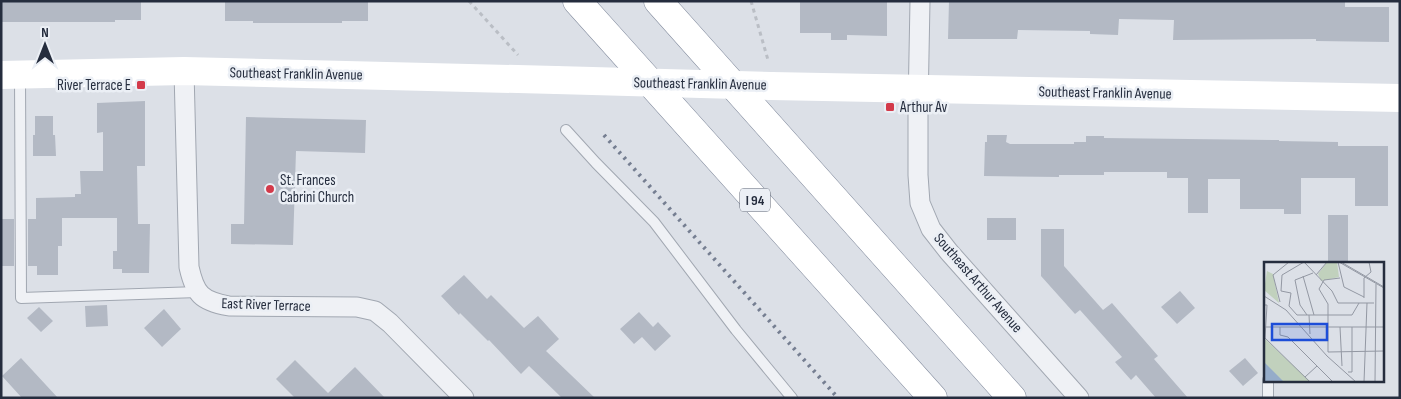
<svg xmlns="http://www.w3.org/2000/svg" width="1401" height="399" font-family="'Sofia Sans Condensed',sans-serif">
  <rect width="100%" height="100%" fill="#dce0e7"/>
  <path fill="#b3b9c4" d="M 1,1 L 141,1 L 141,20 L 115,20 L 115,22 L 1,22 Z
    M 225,1 L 368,1 L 368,21 L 342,21 L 342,23 L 253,23 L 253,21 L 225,21 Z
    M 800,1 L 887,1 L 887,36 L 847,35 L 847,40 L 831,40 L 831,33 L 800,33 Z
    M 949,1 L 1345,1 L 1345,7 L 1389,7 L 1389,42 L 1316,41 L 1316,39 L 1173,40 L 1174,20 L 1119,19 L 1118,35 L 1090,34 L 1090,31 L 1018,30 L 1017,39 L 948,39 Z
    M 145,101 L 145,166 L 137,166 L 138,224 L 150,224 L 149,273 L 122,273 L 122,269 L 113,269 L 113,251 L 117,251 L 117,218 L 62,218 L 62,246 L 58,246 L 58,275 L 37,275 L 37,266 L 28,266 L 28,219 L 36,219 L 36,198 L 75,197 L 75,194 L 81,194 L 80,171 L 103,171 L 103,132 L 97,133 L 97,103 Z
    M 35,116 L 53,116 L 53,135 L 55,135 L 56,156 L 33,156 L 33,135 L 35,135 Z
    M 246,117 L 366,120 L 365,153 L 296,151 L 293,245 L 231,244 L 231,224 L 244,224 Z
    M 987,135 L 1007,135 L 1006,142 L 1010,144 L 1074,144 L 1074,142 L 1086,142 L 1086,136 L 1104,136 L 1104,138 L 1279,140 L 1279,141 L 1338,142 L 1338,146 L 1388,146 L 1388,206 L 1355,206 L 1355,178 L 1301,178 L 1301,214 L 1284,214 L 1284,209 L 1240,209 L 1240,179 L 1208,179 L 1208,213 L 1188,213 L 1188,178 L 1167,178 L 1167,172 L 1104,172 L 1104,175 L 1059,175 L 1059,177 L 984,176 L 985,142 L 987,142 Z
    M 1328,215 L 1348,215 L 1348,263 L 1328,263 Z
    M 987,218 L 1016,218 L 1016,240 L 987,240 Z
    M 1,219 L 14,219 L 14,266 L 1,266 Z
    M 1041,229 L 1064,229 L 1064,266 L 1103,310 L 1112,303 L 1158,356 L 1154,359 L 1188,398 L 1156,398 L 1136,375 L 1131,380 L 1115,362 L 1122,357 L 1080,310 L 1075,314 L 1041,276 Z
    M 464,275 L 487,299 L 491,295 L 524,328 L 538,316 L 559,339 L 546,351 L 595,398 L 562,398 L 529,366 L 521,374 L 489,340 L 488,341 L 460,313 L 459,315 L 441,296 Z
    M 1180,291 L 1195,308 L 1177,324 L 1161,307 Z
    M 107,305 L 108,326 L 86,327 L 85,306 Z
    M 39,307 L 53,321 L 41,332 L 27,318 Z
    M 164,309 L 181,329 L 162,347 L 144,328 Z
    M 639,312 L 653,327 L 658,322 L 671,336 L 655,351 L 642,337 L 634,344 L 620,329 Z
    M 21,358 L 58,398 L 22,398 L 2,376 Z
    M 1245,358 L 1258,373 L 1243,386 L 1229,371 Z
    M 295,360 L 328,393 L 355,367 L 385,398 L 295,398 L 276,379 Z"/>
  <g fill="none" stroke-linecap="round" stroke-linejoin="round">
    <g stroke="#a1a7b1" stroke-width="12">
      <path id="lane" d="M 20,76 L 21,298 L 198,292
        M 566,130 L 596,163 L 654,222 L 736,330 L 792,398
        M 1268,380 L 1268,398"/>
    </g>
    <g stroke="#a1a7b1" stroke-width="21">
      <path id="street" d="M 920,1 L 918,108 L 918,175 L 920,203 L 931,229 L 949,252 L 1079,398
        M 184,71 L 189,267 C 195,294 201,301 229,306 L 357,307 L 375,311 L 390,323 L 464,398"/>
    </g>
    <g stroke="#838c9e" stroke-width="29">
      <path id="highway" d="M 577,1 L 933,398
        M 658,1 L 1012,398"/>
    </g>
    <path stroke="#babec5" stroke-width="3" stroke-dasharray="4 4" stroke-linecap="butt" d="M 469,1 L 518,55
      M 751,1 L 768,60"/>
    <use href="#lane" stroke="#eff1f5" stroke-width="10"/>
    <use href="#street" stroke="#eff1f5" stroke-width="19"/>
    <path stroke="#fff" stroke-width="28" d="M 1,75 L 184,71 L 556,80
      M 771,86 L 1400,98"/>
    <use href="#highway" stroke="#fff" stroke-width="28"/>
    <path stroke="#757e91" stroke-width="4" stroke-dasharray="2.5 5" stroke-linecap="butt" d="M 604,135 L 838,398"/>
    <path stroke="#fff" stroke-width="28" d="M 556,80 L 771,86"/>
  </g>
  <g fill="#d33a4a" stroke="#ebeff5" stroke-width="2">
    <rect x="136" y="80" width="10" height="10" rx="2.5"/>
    <rect x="885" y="102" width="10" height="10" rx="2.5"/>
    <circle cx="270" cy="189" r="5"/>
  </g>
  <g text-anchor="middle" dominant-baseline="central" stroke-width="5" stroke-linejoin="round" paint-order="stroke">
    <rect fill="#ebeff5" stroke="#606775" stroke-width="1" x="740" y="188.5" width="30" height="23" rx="4"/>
    <g font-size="14" font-weight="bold" fill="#252d3e">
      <text x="755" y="200">I 94</text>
    </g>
    <g font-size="15" fill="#252d3e" stroke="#ebeff5">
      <text transform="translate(296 74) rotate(1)">Southeast Franklin Avenue</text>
      <text transform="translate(700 84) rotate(1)">Southeast Franklin Avenue</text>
      <text transform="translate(1105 93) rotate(1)">Southeast Franklin Avenue</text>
      <text transform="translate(978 283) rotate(49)">Southeast Arthur Avenue</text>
      <text transform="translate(266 305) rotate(2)">East River Terrace</text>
    </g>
    <g font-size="15" fill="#252d3e" stroke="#ebeff5" text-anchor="start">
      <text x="131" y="85" text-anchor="end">River Terrace E</text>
      <text x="900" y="107">Arthur Av</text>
      <text x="280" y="180">St. Frances<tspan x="280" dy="17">Cabrini Church</tspan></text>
    </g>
  </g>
  <g transform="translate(1264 262)">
    <rect width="120" height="120" fill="#dce0e7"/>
    <path d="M 63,0 L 73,0 L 75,15 L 57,19 L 54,12 ZM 3,9 L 9,12 L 15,41 L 0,28 ZM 0,76 L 47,120 L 19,120 L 0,101 Z" fill="#c1d1bd"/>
    <path d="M 0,100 L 20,120 L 0,120 Z" fill="#95acc9"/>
    <path fill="none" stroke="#9398a3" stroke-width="1" d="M 40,0 L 68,29 L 74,41 L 110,41M 74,0 L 80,25 L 100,35M 75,0 L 120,26M 77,0 L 120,25M 52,13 L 63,0M 39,14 L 50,53M 17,29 L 27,31 L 25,44 L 33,53 L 88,53 L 95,41M 17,29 L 18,13 L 40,0M 0,34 L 22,48 L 63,94 L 92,120M 100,36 L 100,16 L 107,10 L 105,0M 16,40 L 9,13 L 25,0M 0,43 L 3,43 L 1,76M 43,53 L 36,43 L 31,18 L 49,11M 45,53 L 46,72M 0,65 L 120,65M 16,65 L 16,73 L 24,75 L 69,120M 76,65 L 78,104M 0,75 L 46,120M 64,90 L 64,42 L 55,27 L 60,18 L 76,16M 64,90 L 120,89M 84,110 L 88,110 L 88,65M 41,115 L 53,104M 100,120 L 103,41M 111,120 L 112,22"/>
    <path fill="#1d4ed8" fill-opacity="0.15" stroke="#1d4ed8" stroke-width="2.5" d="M 8,62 L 63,62 L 63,78 L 8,78 Z"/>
    <rect width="120" height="120" fill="none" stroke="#252d3e" stroke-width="2.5"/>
  </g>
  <rect width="1401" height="399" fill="none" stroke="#252d3e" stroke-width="5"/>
  <g transform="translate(45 45)" stroke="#ebeff5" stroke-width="4" paint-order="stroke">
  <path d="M0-4L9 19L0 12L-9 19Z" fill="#252d3e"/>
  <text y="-8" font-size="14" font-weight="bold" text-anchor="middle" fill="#252d3e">N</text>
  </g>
</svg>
